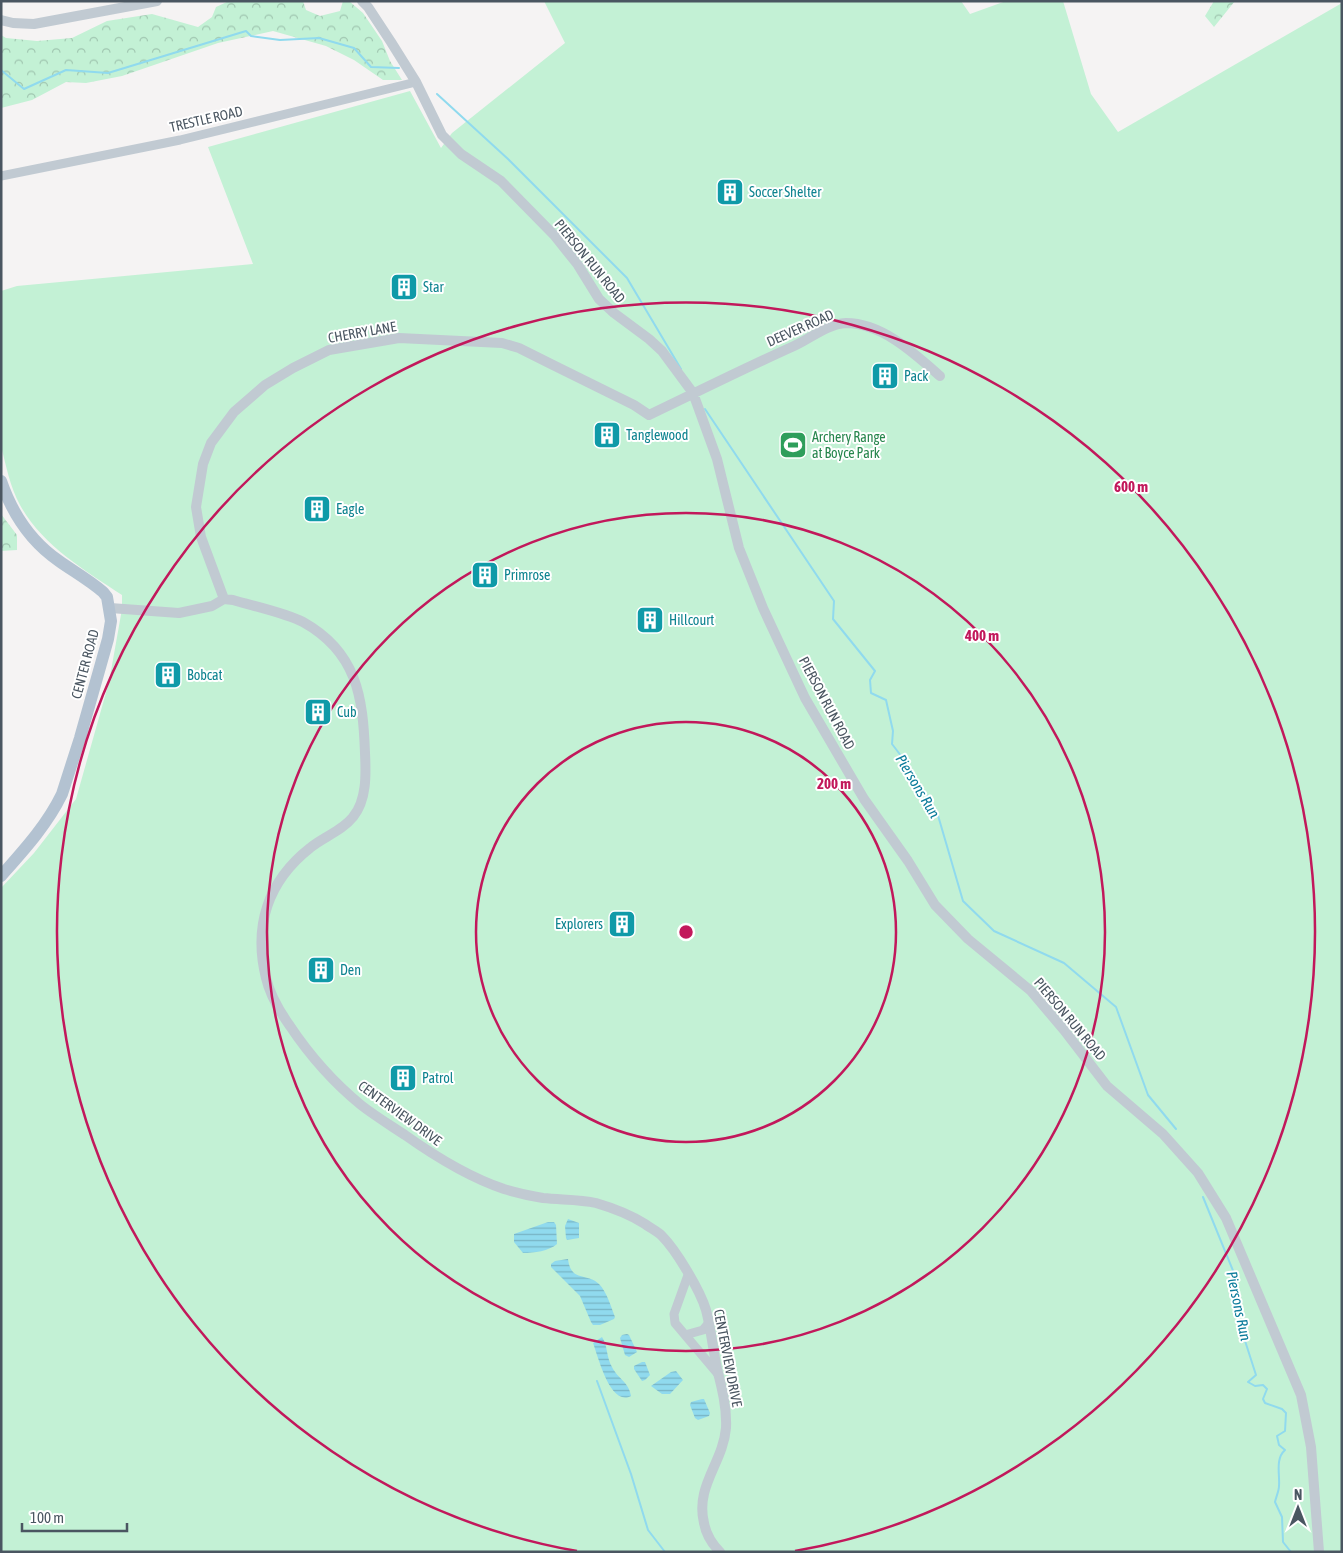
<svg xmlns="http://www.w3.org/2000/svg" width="1343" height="1553" font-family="'Asap Condensed',sans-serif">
  <defs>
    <pattern id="forest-crowns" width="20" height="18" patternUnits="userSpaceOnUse" patternTransform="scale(1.25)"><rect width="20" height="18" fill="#c3f1d5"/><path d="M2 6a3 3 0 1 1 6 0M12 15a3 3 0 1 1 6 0" fill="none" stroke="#a0c6b0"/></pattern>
    <pattern id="water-rules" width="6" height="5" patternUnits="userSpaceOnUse" patternTransform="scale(1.25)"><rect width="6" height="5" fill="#90daee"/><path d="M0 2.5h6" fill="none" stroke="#78b4c4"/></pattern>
  </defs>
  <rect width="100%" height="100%" fill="#f5f3f3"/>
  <path fill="url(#forest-crowns)" d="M 229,1 L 303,1 L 306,10 L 320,16 L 340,11 L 343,1 L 349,1 L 363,13 L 382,41 L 390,61 L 402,80 L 383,80 L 354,60 L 326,46 L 273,31 L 218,43 L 122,76 L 86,83 L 66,82 L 32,100 L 1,108 L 1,35 L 6,38 L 37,41 L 72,38 L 107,21 L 152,14 L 198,27 L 212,17 L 216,7 Z
    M 1214,1 L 1235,1 L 1214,27 L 1205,16 Z
    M 1,514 L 17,535 L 17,550 L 1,551 Z"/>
  <path fill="#c3f1d5" d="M 544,1 L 961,1 L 970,14 L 1006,1 L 1063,1 L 1091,94 L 1118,132 L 1342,3 L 1342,1552 L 1,1552 L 1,888 L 34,853 L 76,799 L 109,682 L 122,609 L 122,595 C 84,570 42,545 20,505 C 10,487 6,465 1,446 L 1,291 L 17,286 L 253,264 L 208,147 L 410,91 L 441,148 L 452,133 L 565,43 Z"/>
  <path fill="url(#water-rules)" d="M 568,1219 L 579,1223 L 579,1238 L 567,1240 L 566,1238 L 565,1226 Z
    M 548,1222 L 554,1222 L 556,1225 L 557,1244 C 549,1251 534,1253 523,1253 L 514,1242 L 514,1234 Z
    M 568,1259 C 571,1283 587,1272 599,1284 C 607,1292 611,1307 615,1317 L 614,1319 L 600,1325 L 593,1325 L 591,1322 L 580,1296 L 551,1267 L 551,1264 L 555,1261 Z
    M 627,1334 L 629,1335 L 637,1352 L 629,1357 L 625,1355 L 620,1338 L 622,1335 Z
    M 602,1337 C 608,1346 606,1357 612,1367 C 618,1379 629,1382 631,1396 C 610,1407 598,1356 593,1343 Z
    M 642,1362 L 645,1362 L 650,1375 L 645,1380 L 642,1381 L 634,1369 L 634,1366 Z
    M 676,1371 L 683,1380 L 670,1394 L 662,1394 L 651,1386 L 671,1372 Z
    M 702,1399 L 704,1399 L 710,1413 L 709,1416 L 698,1420 L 695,1418 L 690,1405 L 691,1402 Z"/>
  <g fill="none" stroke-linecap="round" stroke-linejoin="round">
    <path stroke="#90daee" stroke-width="2" d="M 1,70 L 24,89 L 66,70 L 108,73 L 246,31 L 251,36 L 280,40 L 319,38 L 354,48 L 371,67 L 399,68
      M 437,94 L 508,159 L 627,278 L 681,369
      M 705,409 L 834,601 L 833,619 L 875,671 L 870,680 L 871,693 L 886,700 L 893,731 L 892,744 L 905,761 L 937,812 L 963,901 L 994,931 L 1064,963 L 1116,1007 L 1148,1095 L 1176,1129
      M 1203,1197 L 1236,1278 L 1238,1319 L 1256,1375 L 1248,1382 L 1255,1386 L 1263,1385 L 1267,1389 L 1263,1399 L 1265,1403 L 1282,1409 L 1286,1413 L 1285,1431 L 1277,1436 L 1279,1445 L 1285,1450 C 1275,1459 1280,1474 1279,1486 C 1279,1491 1276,1497 1275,1502 L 1282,1517 L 1283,1542 L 1291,1552
      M 597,1381 L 631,1474 L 648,1530 L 665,1552"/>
    <path stroke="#c1cad2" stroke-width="9" d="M 1,176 L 180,140 L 416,82
      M 688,1275 L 674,1314 L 675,1323 L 718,1374
      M 685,1335 L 703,1330 L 708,1324"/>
    <path stroke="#c1cad2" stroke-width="10" d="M 362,1 L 368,7 L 391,42 L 416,82 L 442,135 L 461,154 L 501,181 L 554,235 L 578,265 L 599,299 L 614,313 L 649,339 L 662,351 L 693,393 L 717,459 L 739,548 L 763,608 L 805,698 L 864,799 L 908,861 L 935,905 L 968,939 L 1031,991 L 1064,1030 L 1107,1086 L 1163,1134 L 1198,1173 L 1226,1218 L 1301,1395 L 1311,1447 L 1319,1552
      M 1,20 L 13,23 L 34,24 L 157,1
      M 224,599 L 201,537 L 196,507 L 203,464 L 211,443 L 234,412 L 265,385 L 293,368 L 329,350 L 399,338 L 502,343 L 519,348 L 553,365 L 634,405 L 649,415 C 697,392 745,368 794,346 C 810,339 827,324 846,323 C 882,323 914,353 940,376
      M 110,608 L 179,613 L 212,606 L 224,599 L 233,600 C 253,606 286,613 303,622 C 357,652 363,697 365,753 C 366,774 367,800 353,817 C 342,831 323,837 310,848 C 268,881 253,926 266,978 C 270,995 280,1012 290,1026 C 310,1056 333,1082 361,1105 C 375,1116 390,1125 405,1135 C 436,1157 468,1177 504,1189 C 517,1193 531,1196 543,1198 C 561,1200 579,1199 596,1203 C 613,1208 631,1215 645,1224 C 650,1228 657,1231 662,1236 C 676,1250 700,1290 706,1310 C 711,1329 713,1350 717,1369 C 722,1388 727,1408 726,1428 C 723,1463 695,1486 704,1523 C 706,1534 712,1544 720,1552"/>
    <path stroke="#b3c2d1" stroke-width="12" d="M 1,481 C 12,513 30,541 59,561 C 73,571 89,580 103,592 L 107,597 L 111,621 L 108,639 L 80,738 L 62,794 C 47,825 24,850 1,876"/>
  </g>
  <g fill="none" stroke="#c2185b" stroke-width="2.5">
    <circle cx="686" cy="932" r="210"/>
    <circle cx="686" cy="932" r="419"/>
    <path d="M577 1551A629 629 0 1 1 795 1551"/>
  </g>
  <defs>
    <g id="building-square" transform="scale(1.4375)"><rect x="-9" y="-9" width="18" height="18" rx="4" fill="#0f9aa8" stroke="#fff"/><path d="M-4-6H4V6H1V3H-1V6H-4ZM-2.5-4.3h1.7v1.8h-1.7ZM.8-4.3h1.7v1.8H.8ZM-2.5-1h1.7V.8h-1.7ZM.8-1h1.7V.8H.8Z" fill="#fff"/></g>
    <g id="stadium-square" transform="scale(1.4375)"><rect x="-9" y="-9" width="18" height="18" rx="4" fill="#2e9e5b" stroke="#fff"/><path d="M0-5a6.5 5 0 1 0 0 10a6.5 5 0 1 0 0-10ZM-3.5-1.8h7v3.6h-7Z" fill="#fff"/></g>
  </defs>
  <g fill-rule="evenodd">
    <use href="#building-square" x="730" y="192"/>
    <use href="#building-square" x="404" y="287"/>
    <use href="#building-square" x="885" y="376"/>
    <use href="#building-square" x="607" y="435"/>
    <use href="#stadium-square" x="793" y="445"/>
    <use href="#building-square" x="317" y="509"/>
    <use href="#building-square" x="485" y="575"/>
    <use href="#building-square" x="650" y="620"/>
    <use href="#building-square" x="168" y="675"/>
    <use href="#building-square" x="318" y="712"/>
    <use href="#building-square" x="622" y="924"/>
    <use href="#building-square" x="321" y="970"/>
    <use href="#building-square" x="403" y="1078"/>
  </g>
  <g text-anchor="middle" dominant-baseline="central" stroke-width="4" stroke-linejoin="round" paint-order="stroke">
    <g font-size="14" fill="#4a5661" stroke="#fff">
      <text transform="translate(206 119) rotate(-13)">TRESTLE ROAD</text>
      <text transform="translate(590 261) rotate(51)">PIERSON RUN ROAD</text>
      <text transform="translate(800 328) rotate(-24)">DEEVER ROAD</text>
      <text transform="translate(362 332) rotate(-10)">CHERRY LANE</text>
      <text transform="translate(85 664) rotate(-75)">CENTER ROAD</text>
      <text transform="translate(827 703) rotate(62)">PIERSON RUN ROAD</text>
      <text transform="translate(1070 1019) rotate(50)">PIERSON RUN ROAD</text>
      <text transform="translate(400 1113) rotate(36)">CENTERVIEW DRIVE</text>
      <text transform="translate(728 1358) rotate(79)">CENTERVIEW DRIVE</text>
    </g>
    <g font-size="14" fill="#0d838f" stroke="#fff" text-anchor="start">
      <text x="749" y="192">Soccer Shelter</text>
      <text x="423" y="287">Star</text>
      <text x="904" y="376">Pack</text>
      <text x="626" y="435">Tanglewood</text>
      <text x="336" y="509">Eagle</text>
      <text x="504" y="575">Primrose</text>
      <text x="669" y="620">Hillcourt</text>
      <text x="187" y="675">Bobcat</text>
      <text x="337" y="712">Cub</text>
      <text x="603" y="924" text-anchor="end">Explorers</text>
      <text x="340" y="970">Den</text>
      <text x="422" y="1078">Patrol</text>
    </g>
    <g font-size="14" fill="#27864d" stroke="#fff" text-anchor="start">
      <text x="812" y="437">Archery Range<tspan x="812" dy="16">at Boyce Park</tspan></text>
    </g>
    <g font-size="15" font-style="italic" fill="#0c7c9b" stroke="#fff">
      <text transform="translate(918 786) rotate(59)">Piersons Run</text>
      <text transform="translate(1239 1306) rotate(78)">Piersons Run</text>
    </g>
  </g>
  <circle cx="686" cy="932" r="8" fill="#c2185b" stroke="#fff" stroke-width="2.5"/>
  <g font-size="15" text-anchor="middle" font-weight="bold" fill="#c2185b" stroke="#fff" stroke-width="4" stroke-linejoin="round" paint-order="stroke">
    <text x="1131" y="492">600 m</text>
    <text x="982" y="641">400 m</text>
    <text x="834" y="789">200 m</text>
  </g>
  <rect width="1343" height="1553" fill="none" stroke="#4a5661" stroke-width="5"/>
  <g transform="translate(1298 1508)" stroke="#ffffff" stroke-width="4" paint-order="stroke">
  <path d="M0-4L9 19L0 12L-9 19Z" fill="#4a5661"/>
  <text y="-8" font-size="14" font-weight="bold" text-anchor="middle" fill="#4a5661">N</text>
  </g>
  <path d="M22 1523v8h105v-8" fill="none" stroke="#4a5661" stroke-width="2.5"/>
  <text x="30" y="1523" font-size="15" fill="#4a5661" stroke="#ffffff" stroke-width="4" paint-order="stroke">100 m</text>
</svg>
